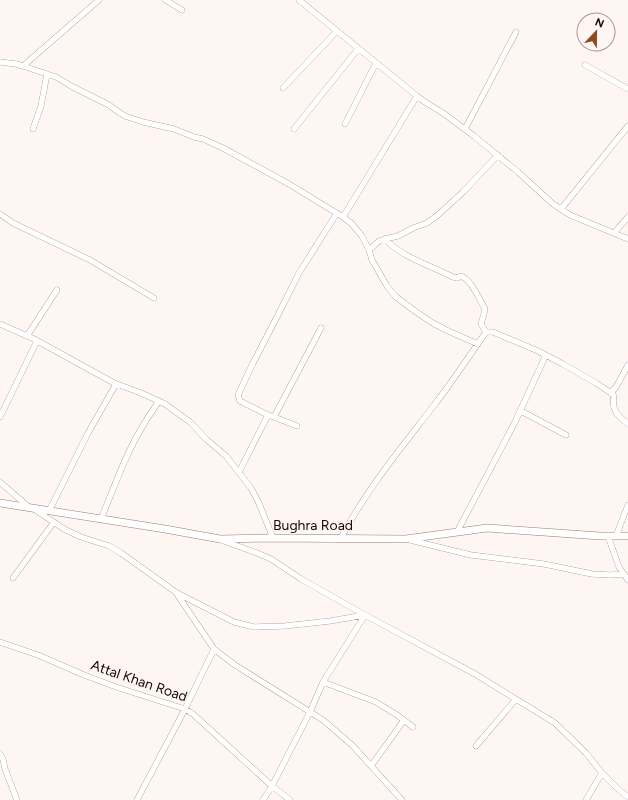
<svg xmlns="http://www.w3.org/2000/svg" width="628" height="800" font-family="Figtree,sans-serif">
  <rect width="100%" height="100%" fill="#fef6f2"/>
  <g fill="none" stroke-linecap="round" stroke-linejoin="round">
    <g stroke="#9d7c69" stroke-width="6">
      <path id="minor" d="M 165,0 L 182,10
        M 299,0 L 417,96 L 425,102 L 443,113 L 474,136 L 518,172 L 553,204 L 570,215 L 628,239
        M 0,62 L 16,64 L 23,66 L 56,77 L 71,86 L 109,105 L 120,113 L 125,116 L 143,122 L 174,129 L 194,137 L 203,139 L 223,148 L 289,184 L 343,217 L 351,223 L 362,236 L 369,250 L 372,260 L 387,286 L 395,296 L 412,309 L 431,322 L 448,331 L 478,344
        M 585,65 L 628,89
        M 23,66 L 99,0
        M 283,88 L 337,31
        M 345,124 L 376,63
        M 33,129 L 41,106 L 47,74
        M 294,129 L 358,49
        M 465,129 L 516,32
        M 561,209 L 628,126
        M 0,214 L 13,223 L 90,260 L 154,298
        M 343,217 L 417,96
        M 614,233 L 628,217
        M 385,239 C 403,258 430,265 453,277 L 457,278 L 461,276 C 472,281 478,297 484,307 L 485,310 L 481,324 L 486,332
        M 369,250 L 379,241 L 385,239 L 398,236 L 413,228 L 427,223 L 438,215 L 463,192 L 498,155
        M 0,324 L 34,339 L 114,383 L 141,393 L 165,404 L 190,422 L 207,440 L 226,456 L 251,488 L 258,501 L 273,538
        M 27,336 L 57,290
        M 611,393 L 616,387 L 628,365
        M 521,411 L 566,435
        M 268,415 L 240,401 L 238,395 L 253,363 L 278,315 L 299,273 L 337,213
        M 0,417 L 37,341
        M 274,417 L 297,426
        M 239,472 L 268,415 L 274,417 L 321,328
        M 0,482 L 30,508
        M 34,509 L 64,529 L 81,537 L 109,546 L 121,553 L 177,593 L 234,622 L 254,627 L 285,626 L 330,621 L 365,615
        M 49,511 L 88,433 L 116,384
        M 101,519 C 115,485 127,450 147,419 C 151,413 155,407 159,401
        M 457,532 L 514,424 L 546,355
        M 608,536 L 619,567 L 628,580
        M 616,536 L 628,505
        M 341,538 C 366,490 402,447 435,404 C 453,381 469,356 486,332 L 493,332 L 538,351 L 563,364 L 596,383 L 611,393 L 614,396 C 611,410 618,416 628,424
        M 221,540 L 257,553 L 271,559 L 301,579 L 365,615 L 475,674 L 555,723 L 586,753 L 602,773 L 618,789 L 628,797
        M 410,540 L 471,555 L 544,564 L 592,574 L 611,575 L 623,574
        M 13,578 L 54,522
        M 177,594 L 214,649 L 235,665 L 323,720 L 352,745 L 402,800
        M 0,642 L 38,655 L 84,675 L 119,688 L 185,709 L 193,714 L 272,786 L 290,800
        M 323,682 L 376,702 L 397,715 L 413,727
        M 476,746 L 516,699
        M 0,754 L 3,759 L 5,769 L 17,800
        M 371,766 L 404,720
        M 137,800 L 185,709 L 214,649
        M 263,800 L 272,786 L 310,712 L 323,682 L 365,615
        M 586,800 L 602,773"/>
    </g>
    <g stroke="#9d7c69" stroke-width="8">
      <path id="tertiary" d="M 0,503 L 165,529 L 220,539 L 268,538 L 406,539 L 487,528 L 600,536 L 628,536"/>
    </g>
    <use href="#minor" stroke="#fff" stroke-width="5.5"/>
    <use href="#tertiary" stroke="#fff" stroke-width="7"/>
  </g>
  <g text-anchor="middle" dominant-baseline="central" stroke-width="3" stroke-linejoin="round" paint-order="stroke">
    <g font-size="14" fill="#150904" stroke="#fef6f2">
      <text x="313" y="525">Bughra Road</text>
      <text transform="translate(139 681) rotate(19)">Attal Khan Road</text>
    </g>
  </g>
  <g transform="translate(596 32) rotate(22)"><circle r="19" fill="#fef6f2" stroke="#a19793"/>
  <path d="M0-3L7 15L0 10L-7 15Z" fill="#8f4921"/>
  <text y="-6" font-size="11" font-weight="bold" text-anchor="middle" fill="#150904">N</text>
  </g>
</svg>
